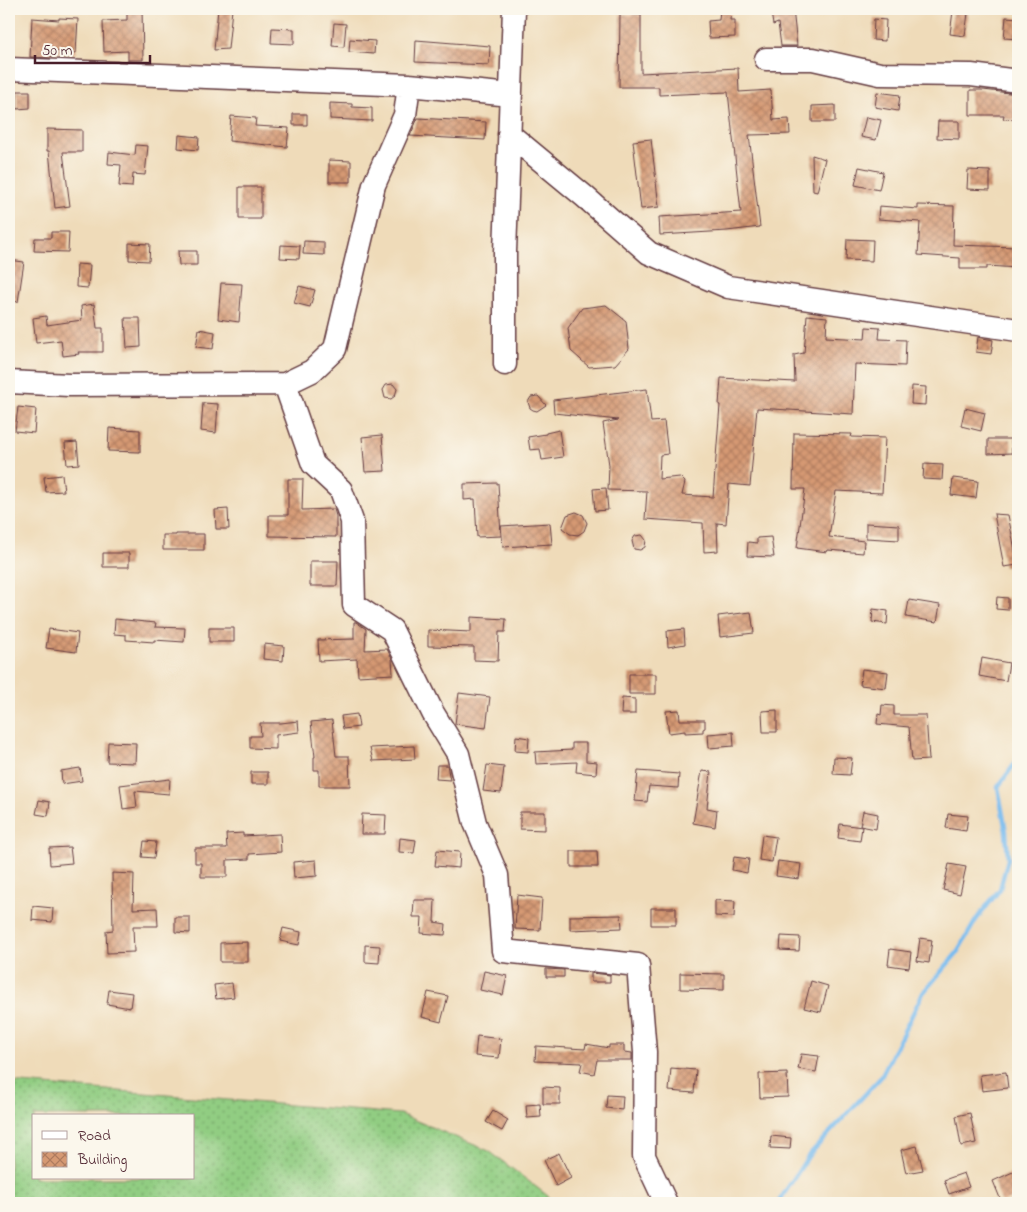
<svg xmlns="http://www.w3.org/2000/svg" width="1027" height="1212" font-family="'Indie Flower',sans-serif">
  <defs>
    <pattern id="grass-dots" width="8" height="8" patternUnits="userSpaceOnUse" patternTransform="scale(1.25)"><rect width="8" height="8" fill="#91cd82"/><path d="M2 2h.1M6 6h.1" fill="none" stroke="#78a66b" stroke-width="1.8" stroke-linecap="round"/></pattern>
    <pattern id="building-cross-hatch" width="8" height="8" patternUnits="userSpaceOnUse" patternTransform="scale(1.25)"><rect width="8" height="8" fill="#d59973"/><path d="M0 0l8 8M0 8l8-8" fill="none" stroke="#af7c5f"/></pattern>
  </defs>
  <rect width="100%" height="100%" fill="#fbf7ec"/>
  <filter id="ink" filterUnits="userSpaceOnUse"><feTurbulence type="fractalNoise" baseFrequency=".02" numOctaves="2"/><feDisplacementMap in="SourceGraphic" scale="10" xChannelSelector="R" yChannelSelector="G"/><feConvolveMatrix kernelMatrix="1 2 1 2 8 2 1 2 1" color-interpolation-filters="sRGB"/></filter>
  <filter id="wash" filterUnits="userSpaceOnUse"><feTurbulence type="fractalNoise" baseFrequency=".0096" numOctaves="4" result="noise"/><feDisplacementMap in="SourceGraphic" scale="20" xChannelSelector="R" yChannelSelector="G"/><feGaussianBlur stdDeviation="1.12" result="paint"/><feColorMatrix in="noise" values="0 0 0 0 0 0 0 0 0 0 0 0 0 0 0 0 0 1.4 0 .05"/><feComposite in="paint" operator="in"/></filter>
  <g filter="url(#wash)">
    <rect width="100%" height="100%" fill="#efdbb9"/>
    <path fill="url(#grass-dots)" stroke="#6e7656" fill-rule="evenodd" d="M 9,1082 L 400,1114 L 489,1151 L 548,1196 L 552,1203 L 9,1203 ZM 34,1116 L 194,1116 L 194,1178 L 34,1178 Z"/>
    <g fill="none" stroke-linecap="round" stroke-linejoin="round">
      <path stroke="#79bcef" stroke-width="4.5" d="M 778,1203 L 809,1155 L 881,1077 L 923,993 L 957,953 L 976,920 L 1000,889 L 1008,859 L 1006,832 L 998,787 L 1016,762 L 1018,756"/>
    </g>
    <g id="blocks">
      <path fill="url(#building-cross-hatch)" d="M 127,9 L 142,9 L 143,60 L 128,60 L 128,51 L 104,52 L 103,21 L 127,20 Z
        M 218,9 L 232,9 L 228,49 L 214,50 Z
        M 720,9 L 731,9 L 730,20 L 735,20 L 735,37 L 709,38 L 708,21 L 719,20 Z
        M 788,9 L 793,9 L 797,46 L 781,46 L 778,23 L 773,25 L 771,12 Z
        M 953,11 L 968,13 L 965,36 L 950,34 Z
        M 620,14 L 641,15 L 641,73 L 738,68 L 739,92 L 771,90 L 773,120 L 789,119 L 790,134 L 749,135 L 760,227 L 727,231 L 660,235 L 659,217 L 741,212 L 728,92 L 659,95 L 659,87 L 619,87 Z
        M 1006,17 L 1018,18 L 1018,39 L 1004,38 Z
        M 32,18 L 59,20 L 59,18 L 78,19 L 76,53 L 52,51 L 51,58 L 30,57 Z
        M 874,19 L 886,20 L 885,41 L 873,40 Z
        M 334,23 L 346,24 L 344,47 L 332,46 Z
        M 272,28 L 294,29 L 294,44 L 271,43 Z
        M 350,39 L 375,41 L 374,54 L 349,52 Z
        M 416,40 L 490,46 L 489,65 L 415,62 Z
        M 970,90 L 983,90 L 1018,94 L 1018,120 L 1003,119 L 1004,115 L 970,115 Z
        M 17,91 L 30,91 L 30,108 L 17,109 Z
        M 877,92 L 900,95 L 898,111 L 875,107 Z
        M 330,103 L 352,104 L 352,107 L 372,108 L 372,121 L 330,119 Z
        M 835,105 L 835,122 L 812,122 L 812,106 Z
        M 293,114 L 307,114 L 307,125 L 293,125 Z
        M 231,116 L 256,118 L 255,126 L 289,128 L 287,147 L 229,141 Z
        M 866,117 L 881,120 L 876,140 L 861,137 Z
        M 418,118 L 486,122 L 485,140 L 410,136 Z
        M 938,121 L 959,121 L 959,139 L 937,138 Z
        M 47,129 L 82,130 L 82,152 L 63,152 L 70,206 L 55,208 L 49,151 L 47,151 Z
        M 179,135 L 199,137 L 198,150 L 178,148 Z
        M 651,139 L 659,207 L 641,209 L 633,141 Z
        M 136,145 L 148,146 L 145,175 L 133,174 L 132,187 L 119,186 L 121,165 L 108,164 L 109,152 L 135,155 Z
        M 812,155 L 825,159 L 817,192 L 813,191 Z
        M 329,160 L 351,161 L 351,182 L 329,182 Z
        M 859,167 L 883,172 L 879,190 L 855,185 Z
        M 968,170 L 990,171 L 990,190 L 967,189 Z
        M 239,187 L 261,187 L 261,219 L 239,219 Z
        M 918,205 L 954,206 L 953,245 L 1018,247 L 1018,268 L 987,266 L 987,269 L 960,269 L 960,258 L 918,255 L 920,222 L 878,219 L 879,206 L 918,209 Z
        M 51,232 L 69,232 L 68,252 L 34,251 L 35,238 L 51,238 Z
        M 847,239 L 873,240 L 872,261 L 846,260 Z
        M 304,241 L 324,242 L 324,255 L 303,254 Z
        M 129,243 L 150,244 L 149,261 L 129,260 Z
        M 281,245 L 300,246 L 299,259 L 280,258 Z
        M 178,251 L 197,251 L 197,265 L 179,265 Z
        M 9,260 L 24,262 L 18,302 L 9,300 L 11,277 L 9,277 Z
        M 77,264 L 90,265 L 88,288 L 76,287 Z
        M 221,283 L 242,284 L 239,322 L 218,319 Z
        M 299,286 L 315,290 L 310,307 L 294,303 Z
        M 94,304 L 97,328 L 103,328 L 103,352 L 78,352 L 79,354 L 63,356 L 61,340 L 36,343 L 33,318 L 46,316 L 47,325 L 82,320 L 81,306 Z
        M 606,305 L 626,321 L 629,349 L 615,365 L 589,367 L 571,351 L 568,328 L 582,308 Z
        M 807,315 L 827,317 L 826,337 L 865,339 L 866,327 L 880,328 L 879,339 L 906,340 L 905,366 L 855,364 L 853,414 L 757,408 L 750,486 L 729,484 L 726,524 L 717,523 L 718,551 L 704,552 L 703,523 L 645,519 L 647,491 L 608,490 L 609,465 L 603,423 L 618,420 L 554,413 L 553,400 L 647,389 L 651,422 L 664,421 L 668,454 L 660,455 L 659,479 L 680,477 L 685,482 L 682,495 L 713,497 L 720,405 L 719,405 L 721,378 L 795,382 L 794,355 L 804,353 Z
        M 125,318 L 140,318 L 141,347 L 127,348 Z
        M 199,329 L 215,332 L 213,349 L 196,347 Z
        M 978,337 L 993,340 L 991,354 L 976,352 Z
        M 393,384 L 397,389 L 395,396 L 391,399 L 385,398 L 383,390 L 386,385 Z
        M 912,386 L 926,387 L 925,405 L 911,404 Z
        M 538,396 L 546,405 L 537,411 L 533,410 L 530,408 L 528,402 L 531,397 Z
        M 203,403 L 218,404 L 216,433 L 201,431 Z
        M 18,407 L 36,409 L 34,433 L 15,431 Z
        M 965,408 L 985,413 L 981,431 L 961,426 Z
        M 109,428 L 140,430 L 140,452 L 108,451 Z
        M 559,430 L 563,457 L 542,460 L 540,449 L 530,450 L 528,437 L 546,434 L 546,433 Z
        M 794,433 L 852,434 L 851,437 L 885,438 L 882,493 L 836,491 L 829,537 L 864,541 L 863,553 L 828,550 L 827,552 L 797,548 L 805,489 L 793,489 Z
        M 382,435 L 385,471 L 365,472 L 362,437 Z
        M 988,439 L 1011,439 L 1012,453 L 988,454 Z
        M 77,442 L 79,464 L 67,465 L 65,443 Z
        M 924,464 L 943,465 L 942,480 L 923,479 Z
        M 62,475 L 64,491 L 46,492 L 44,477 Z
        M 953,478 L 978,481 L 976,498 L 951,495 Z
        M 288,479 L 303,479 L 302,510 L 334,509 L 336,516 L 336,537 L 269,536 L 269,515 L 288,515 Z
        M 498,483 L 501,536 L 477,537 L 475,499 L 464,500 L 464,484 Z
        M 606,488 L 608,510 L 595,511 L 593,489 Z
        M 228,509 L 229,529 L 216,529 L 215,510 Z
        M 576,512 L 583,515 L 587,523 L 584,531 L 578,535 L 570,534 L 562,528 L 567,515 Z
        M 994,514 L 1008,515 L 1018,565 L 1004,567 Z
        M 550,523 L 552,544 L 503,547 L 501,526 Z
        M 866,523 L 899,525 L 899,540 L 866,538 Z
        M 176,534 L 204,534 L 204,550 L 163,550 L 163,535 L 176,535 Z
        M 642,535 L 646,540 L 645,547 L 640,550 L 634,549 L 632,541 L 635,536 Z
        M 771,537 L 774,557 L 747,556 L 748,542 L 757,543 L 757,538 Z
        M 103,553 L 129,553 L 129,567 L 103,567 Z
        M 310,561 L 338,561 L 337,586 L 310,586 Z
        M 997,597 L 1008,598 L 1008,610 L 996,609 Z
        M 909,600 L 940,605 L 937,622 L 906,617 Z
        M 873,609 L 888,611 L 887,624 L 872,622 Z
        M 751,612 L 754,633 L 720,637 L 718,616 Z
        M 471,617 L 506,619 L 505,632 L 499,632 L 498,661 L 474,660 L 474,647 L 428,646 L 428,630 L 471,632 Z
        M 115,619 L 156,623 L 155,627 L 185,628 L 184,642 L 154,640 L 154,642 L 126,640 L 126,635 L 114,634 Z
        M 354,622 L 356,622 L 366,629 L 365,650 L 387,649 L 392,659 L 393,674 L 358,676 L 357,659 L 319,661 L 318,640 L 354,639 Z
        M 209,628 L 234,628 L 234,642 L 209,642 Z
        M 49,629 L 78,633 L 76,652 L 46,648 Z
        M 684,629 L 685,644 L 668,647 L 667,631 Z
        M 264,644 L 284,646 L 283,661 L 263,659 Z
        M 982,658 L 1009,663 L 1006,681 L 979,676 Z
        M 862,669 L 888,672 L 886,688 L 860,685 Z
        M 629,674 L 656,674 L 656,694 L 629,694 Z
        M 459,693 L 490,697 L 486,728 L 455,724 Z
        M 622,698 L 635,699 L 635,714 L 621,714 Z
        M 882,705 L 894,706 L 894,715 L 926,715 L 929,760 L 912,761 L 909,727 L 877,724 L 878,714 L 881,715 Z
        M 679,710 L 680,720 L 705,720 L 705,728 L 703,729 L 703,732 L 685,733 L 685,731 L 669,733 L 666,711 Z
        M 777,710 L 777,732 L 763,732 L 762,711 Z
        M 357,714 L 359,727 L 343,729 L 341,716 Z
        M 332,720 L 336,756 L 349,756 L 350,786 L 319,786 L 319,770 L 314,770 L 314,757 L 315,757 L 311,722 Z
        M 298,721 L 299,732 L 276,735 L 276,749 L 250,748 L 250,736 L 261,736 L 260,723 L 281,723 Z
        M 733,732 L 734,746 L 709,748 L 708,734 Z
        M 516,736 L 529,738 L 528,752 L 515,751 Z
        M 108,742 L 136,743 L 135,763 L 107,762 Z
        M 572,743 L 586,743 L 586,761 L 597,762 L 596,774 L 576,772 L 577,762 L 536,764 L 535,752 L 572,750 Z
        M 414,746 L 415,759 L 373,761 L 370,748 Z
        M 834,757 L 852,758 L 850,775 L 833,774 Z
        M 437,765 L 447,765 L 450,780 L 436,779 Z
        M 487,765 L 504,767 L 501,793 L 483,791 Z
        M 80,768 L 82,781 L 62,784 L 61,771 Z
        M 638,771 L 679,774 L 678,788 L 649,786 L 647,802 L 635,801 Z
        M 702,771 L 711,772 L 707,808 L 717,810 L 715,827 L 693,823 Z
        M 251,772 L 268,772 L 268,784 L 251,784 Z
        M 170,779 L 169,794 L 135,791 L 137,807 L 123,809 L 120,785 Z
        M 39,800 L 50,802 L 48,816 L 36,814 Z
        M 863,811 L 878,814 L 876,829 L 860,826 Z
        M 520,812 L 545,812 L 545,830 L 520,829 Z
        M 362,814 L 386,815 L 385,834 L 361,834 Z
        M 948,814 L 968,816 L 966,831 L 946,828 Z
        M 840,824 L 862,827 L 860,841 L 838,838 Z
        M 243,833 L 243,836 L 280,834 L 281,852 L 249,854 L 249,859 L 227,860 L 227,877 L 201,877 L 201,863 L 195,863 L 195,848 L 227,848 L 226,834 Z
        M 762,835 L 776,837 L 772,862 L 759,860 Z
        M 400,838 L 416,840 L 414,853 L 399,852 Z
        M 144,841 L 156,842 L 154,858 L 142,857 Z
        M 70,847 L 72,863 L 50,865 L 49,848 Z
        M 437,850 L 460,852 L 459,868 L 435,866 Z
        M 571,851 L 597,851 L 598,867 L 571,867 Z
        M 734,857 L 749,859 L 747,873 L 732,870 Z
        M 316,860 L 317,876 L 294,878 L 293,862 Z
        M 778,861 L 801,864 L 799,879 L 776,876 Z
        M 949,864 L 966,867 L 960,894 L 943,890 Z
        M 112,873 L 134,874 L 133,909 L 157,908 L 158,926 L 133,926 L 134,952 L 107,953 L 106,931 L 113,930 Z
        M 517,895 L 542,898 L 540,930 L 515,929 Z
        M 414,900 L 435,900 L 434,922 L 446,924 L 445,935 L 421,933 L 422,917 L 413,917 Z
        M 715,900 L 735,901 L 734,917 L 715,916 Z
        M 33,906 L 53,908 L 52,922 L 32,920 Z
        M 651,908 L 676,908 L 676,925 L 651,925 Z
        M 621,915 L 622,928 L 570,930 L 570,916 Z
        M 175,917 L 190,917 L 190,933 L 175,932 Z
        M 283,928 L 301,932 L 299,945 L 280,941 Z
        M 781,936 L 800,937 L 799,951 L 780,950 Z
        M 920,938 L 932,940 L 929,963 L 917,961 Z
        M 248,942 L 248,962 L 220,962 L 220,943 Z
        M 365,945 L 380,946 L 379,963 L 365,962 Z
        M 890,949 L 911,952 L 909,968 L 888,965 Z
        M 546,969 L 564,970 L 564,977 L 546,977 Z
        M 484,971 L 507,976 L 503,995 L 480,990 Z
        M 591,973 L 610,975 L 610,982 L 591,982 Z
        M 680,973 L 724,974 L 724,990 L 680,989 Z
        M 811,981 L 828,986 L 821,1012 L 804,1008 Z
        M 232,983 L 234,997 L 216,999 L 214,985 Z
        M 109,990 L 132,993 L 130,1008 L 107,1004 Z
        M 428,992 L 448,996 L 441,1022 L 422,1017 Z
        M 477,1036 L 501,1039 L 499,1058 L 475,1056 Z
        M 586,1044 L 609,1048 L 609,1045 L 624,1045 L 624,1052 L 632,1053 L 632,1060 L 597,1060 L 594,1074 L 580,1071 L 582,1063 L 535,1061 L 536,1046 L 585,1049 Z
        M 801,1054 L 819,1056 L 816,1072 L 798,1069 Z
        M 671,1068 L 696,1070 L 694,1093 L 669,1091 Z
        M 1006,1072 L 1008,1088 L 982,1091 L 980,1075 Z
        M 787,1073 L 788,1097 L 760,1098 L 759,1074 Z
        M 543,1087 L 560,1088 L 560,1104 L 543,1104 Z
        M 607,1095 L 623,1096 L 622,1110 L 606,1108 Z
        M 540,1104 L 541,1117 L 527,1118 L 526,1105 Z
        M 493,1111 L 508,1120 L 502,1131 L 486,1122 Z
        M 970,1113 L 976,1143 L 961,1146 L 956,1116 Z
        M 771,1136 L 791,1138 L 790,1149 L 770,1148 Z
        M 917,1146 L 923,1170 L 906,1173 L 901,1150 Z
        M 559,1153 L 571,1178 L 556,1186 L 544,1160 Z
        M 1015,1171 L 1018,1179 L 1018,1196 L 1002,1203 L 993,1181 Z
        M 964,1173 L 969,1187 L 949,1194 L 944,1180 Z"/>
    </g>
  </g>
  <g filter="url(#ink)">
    <use href="#blocks" fill-opacity="0" stroke="#633b40" stroke-width="1"/>
    <g fill="none" stroke-linecap="round" stroke-linejoin="round">
      <g stroke="#633b40" stroke-width="25">
        <path id="minor" d="M 766,59 L 813,59 L 880,74 L 971,75 L 1018,81
          M 9,69 L 409,85 L 511,95
          M 509,134 L 584,196 L 649,253 L 728,287 L 1018,330
          M 505,364 L 505,252 L 514,9
          M 9,382 L 69,385 L 285,384 L 312,371 L 335,349 L 374,185 L 405,115 L 409,85
          M 285,384 L 313,464 L 341,490 L 352,521 L 354,605 L 392,630 L 433,713 L 458,754 L 475,823 L 497,875 L 503,951 L 638,965 L 645,1052 L 644,1156 L 666,1203"/>
      </g>
      <use href="#minor" stroke="#fff" stroke-width="22"/>
    </g>
  </g>
  <rect width="1027" height="1212" fill="none" stroke="#fbf7ec" stroke-width="30"/>
  <rect x="32" y="1114" width="162" height="65" fill="#fbf7ec" stroke="#b4a19f"/>
  <rect x="42" y="1131" width="25" height="8" fill="#ffffff" stroke="#b4a19f"/>
  <text x="78" y="1140" font-size="15" fill="#4a1f2b">Road</text>
  <rect x="42" y="1152" width="25" height="15" fill="url(#building-cross-hatch)" stroke="#b4a19f"/>
  <text x="78" y="1164" font-size="15" fill="#4a1f2b">Building</text>
  <path d="M35 55v8h115v-8" fill="none" stroke="#4a1f2b" stroke-width="2.5"/>
  <text x="42" y="55" font-size="15" fill="#4a1f2b" stroke="#fbf7ec" stroke-width="4" paint-order="stroke">50 m</text>
</svg>
